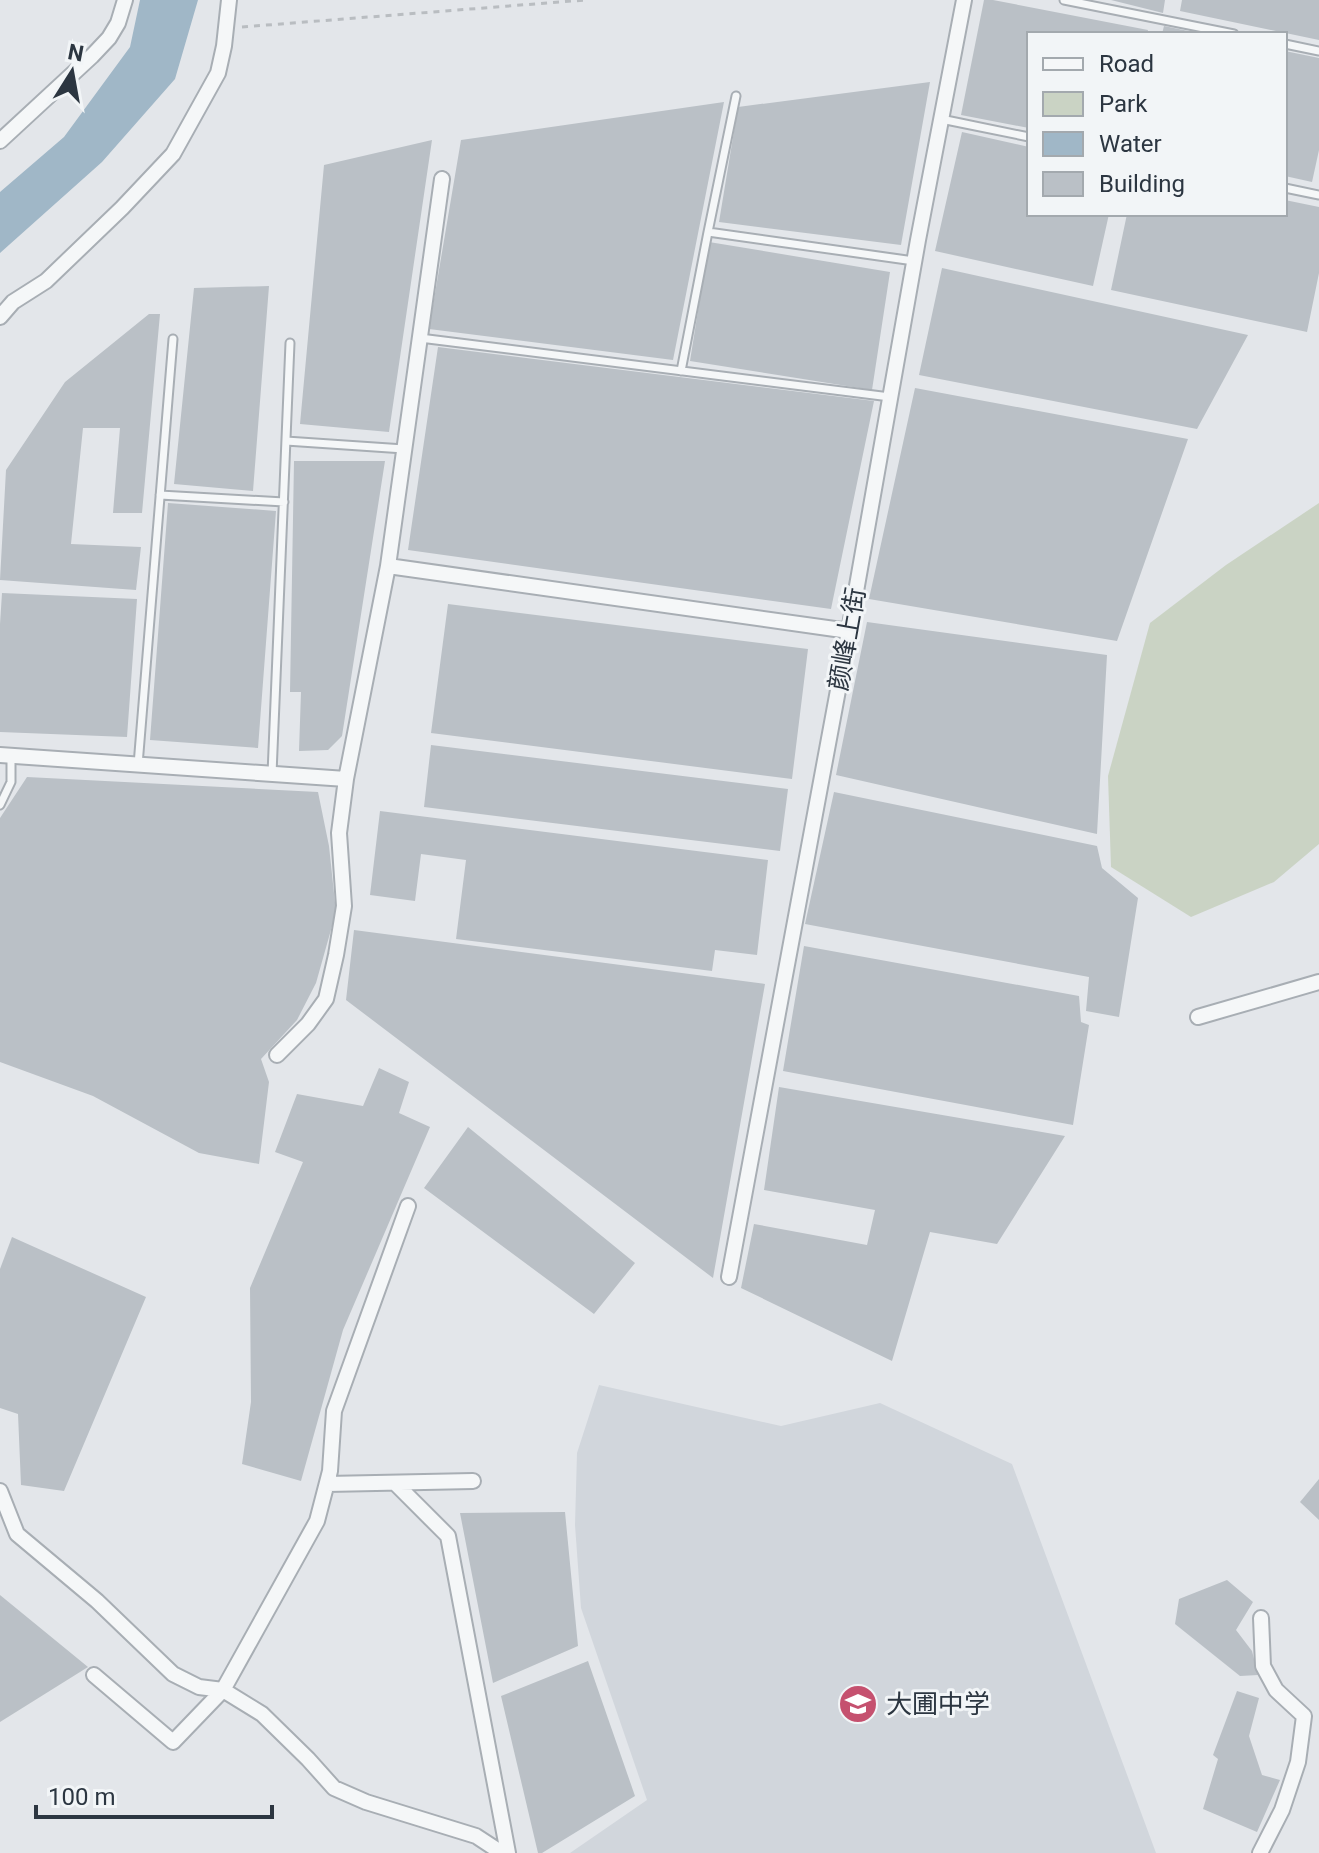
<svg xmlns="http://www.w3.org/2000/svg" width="1319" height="1853" font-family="Roboto,'Noto Sans SC',sans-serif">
  <rect width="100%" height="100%" fill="#e3e6ea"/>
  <path fill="#d1d6dc" d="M 599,1385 L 781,1426 L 880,1403 L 1012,1464 L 1156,1853 L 570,1853 L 647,1800 L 581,1608 L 575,1525 L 577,1453 Z"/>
  <path fill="#cad3c4" d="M 1319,503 L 1319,844 L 1274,882 L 1191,917 L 1111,867 L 1108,776 L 1150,623 L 1226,565 Z"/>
  <path fill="#a0b7c7" d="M 140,0 L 198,0 L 175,79 L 102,162 L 0,253 L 0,192 L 64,137 L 130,47 Z"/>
  <path fill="#bac0c6" d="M 984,0 L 993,0 L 1148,30 L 1147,34 L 1029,34 L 1029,128 L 961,115 Z
    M 1111,0 L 1165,0 L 1163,13 Z
    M 1182,0 L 1319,0 L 1319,40 L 1180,11 Z
    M 1164,26 L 1198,33 L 1198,34 L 1162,34 Z
    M 1285,51 L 1319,58 L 1319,150 L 1312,182 L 1285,176 Z
    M 930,82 L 901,245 L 719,222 L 738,107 Z
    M 724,102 L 673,360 L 429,329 L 461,140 Z
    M 962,132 L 1029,147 L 1029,214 L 1109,214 L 1093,286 L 935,251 Z
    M 432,140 L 389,432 L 300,424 L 324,165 Z
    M 1285,200 L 1319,207 L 1319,273 L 1307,332 L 1111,290 L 1127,214 L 1285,214 Z
    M 709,242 L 890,272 L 872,390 L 690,361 Z
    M 942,268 L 1248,335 L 1197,429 L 919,375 Z
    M 269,286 L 253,491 L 174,484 L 194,288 Z
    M 149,314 L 160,314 L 142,513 L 113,513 L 120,428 L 83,428 L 71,544 L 141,547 L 136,590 L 0,580 L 6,470 L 65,382 Z
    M 438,347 L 874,401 L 831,609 L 408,550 Z
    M 915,388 L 1188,439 L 1117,641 L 869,599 Z
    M 294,461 L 385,461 L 342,736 L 328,750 L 299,751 L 301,692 L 290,692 Z
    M 168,503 L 276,511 L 258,748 L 150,740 Z
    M 2,593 L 137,599 L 127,737 L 0,732 L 0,624 Z
    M 448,604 L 808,649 L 792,779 L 431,733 Z
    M 867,622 L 1107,655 L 1097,834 L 836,775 Z
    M 431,745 L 788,789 L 780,851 L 424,807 Z
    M 27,777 L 318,792 L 329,846 L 336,912 L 316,983 L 297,1020 L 261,1059 L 269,1082 L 259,1164 L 199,1153 L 93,1096 L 0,1062 L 0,818 Z
    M 834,792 L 1097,846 L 1102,868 L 1138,898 L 1119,1017 L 1086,1011 L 1089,977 L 805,924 Z
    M 380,811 L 768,860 L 757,955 L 715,950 L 712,971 L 456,939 L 466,860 L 421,854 L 415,901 L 370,895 Z
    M 354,930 L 765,984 L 713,1278 L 346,1000 Z
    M 804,946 L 1079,996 L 1081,1022 L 1089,1025 L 1073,1125 L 783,1071 Z
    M 379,1068 L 409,1082 L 399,1113 L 430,1127 L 343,1330 L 301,1481 L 242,1464 L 251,1402 L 250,1288 L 303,1162 L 275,1152 L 297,1094 L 363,1106 Z
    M 779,1087 L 1065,1136 L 997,1244 L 930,1232 L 892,1361 L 741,1288 L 754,1224 L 867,1245 L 875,1210 L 764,1190 Z
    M 468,1127 L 635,1263 L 594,1314 L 424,1188 Z
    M 12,1237 L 146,1297 L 64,1491 L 21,1485 L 18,1414 L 0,1408 L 0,1269 Z
    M 1319,1479 L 1319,1520 L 1300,1502 Z
    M 565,1512 L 578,1646 L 493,1683 L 460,1513 Z
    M 1227,1580 L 1253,1602 L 1236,1630 L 1252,1651 L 1258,1675 L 1240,1676 L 1175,1624 L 1179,1599 Z
    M 0,1595 L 88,1667 L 0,1722 Z
    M 588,1661 L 635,1796 L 542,1853 L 538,1853 L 501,1696 Z
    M 1237,1691 L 1259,1698 L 1249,1736 L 1262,1775 L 1280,1780 L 1257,1832 L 1203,1809 L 1218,1759 L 1213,1755 Z"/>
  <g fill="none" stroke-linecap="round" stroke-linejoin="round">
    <g stroke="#a8aeb4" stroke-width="11">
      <path id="service" d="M 1064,0 L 1234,34
        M 1285,44 L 1319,51
        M 941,119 L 1029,137
        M 1285,188 L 1319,195
        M 708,232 L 736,96
        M 420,338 L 890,397
        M 681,371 L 708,232 L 914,261
        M 286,441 L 404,449
        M 160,495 L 284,502
        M 138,765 L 173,339
        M 272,774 L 290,343
        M 0,805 L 11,782 L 11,756"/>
    </g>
    <g stroke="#a8aeb4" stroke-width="18">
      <path id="minor" d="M 0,141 L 92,56 L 109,38 L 118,23 L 125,0
        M 0,317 L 13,302 L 46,281 L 122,208 L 173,154 L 218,73 L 224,46 L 229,0
        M 388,566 L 442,179
        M 0,755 L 346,779
        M 1198,1017 L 1319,982
        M 277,1055 L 308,1024 L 326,999 L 336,955 L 344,906 L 339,833 L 346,779 L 388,566 L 849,631
        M 729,1277 L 849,631 L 918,240 L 964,0
        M 395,1483 L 448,1536 L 508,1853
        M 327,1484 L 473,1481
        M 0,1491 L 17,1534 L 97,1601 L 173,1674 L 199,1687 L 223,1690 L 262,1714 L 308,1759 L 334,1788 L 366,1802 L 476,1836 L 502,1853
        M 94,1675 L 173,1742 L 223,1690 L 317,1521 L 330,1471 L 334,1411 L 408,1206
        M 1260,1853 L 1282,1810 L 1298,1762 L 1304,1716 L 1276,1690 L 1263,1666 L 1261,1618"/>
    </g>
    <path stroke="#b9bdc1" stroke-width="3" stroke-dasharray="6 6" stroke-linecap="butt" d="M 242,27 L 585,0"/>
    <use href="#service" stroke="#f5f7f8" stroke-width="7"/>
    <use href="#minor" stroke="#f5f7f8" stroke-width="14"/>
  </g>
  <defs>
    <g id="school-disc" transform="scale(2)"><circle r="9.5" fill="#c5516f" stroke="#f2f5f7"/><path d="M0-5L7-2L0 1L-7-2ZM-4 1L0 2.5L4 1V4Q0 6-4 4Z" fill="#fff"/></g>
  </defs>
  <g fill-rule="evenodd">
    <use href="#school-disc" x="858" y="1704"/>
  </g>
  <g text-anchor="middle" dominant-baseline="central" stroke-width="6" stroke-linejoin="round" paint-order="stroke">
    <g font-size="26" fill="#2c3641" stroke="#f2f5f7">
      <text transform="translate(847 639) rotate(-80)">颜峰上街</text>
    </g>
    <g font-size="26" fill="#2c3641" stroke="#f2f5f7" text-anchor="start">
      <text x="886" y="1704">大圃中学</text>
    </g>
  </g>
  <rect x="1027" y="32" width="260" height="184" fill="#f2f5f7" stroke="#a3a9ae" stroke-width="2"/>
  <rect x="1043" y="58" width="40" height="12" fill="#f5f7f8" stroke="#a3a9ae" stroke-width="2"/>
  <text x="1099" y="72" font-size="24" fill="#2c3641">Road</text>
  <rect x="1043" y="92" width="40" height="24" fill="#cad3c4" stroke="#a3a9ae" stroke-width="2"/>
  <text x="1099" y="112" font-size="24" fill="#2c3641">Park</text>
  <rect x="1043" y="132" width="40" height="24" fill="#a0b7c7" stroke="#a3a9ae" stroke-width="2"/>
  <text x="1099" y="152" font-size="24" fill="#2c3641">Water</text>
  <rect x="1043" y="172" width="40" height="24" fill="#bac0c6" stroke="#a3a9ae" stroke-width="2"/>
  <text x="1099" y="192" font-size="24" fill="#2c3641">Building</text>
  <g transform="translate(72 72) rotate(11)" stroke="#f2f5f7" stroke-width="6" paint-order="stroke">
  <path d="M0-6L14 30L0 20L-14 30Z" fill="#2c3641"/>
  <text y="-12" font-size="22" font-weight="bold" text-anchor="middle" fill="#2c3641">N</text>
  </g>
  <path d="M36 1805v12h236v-12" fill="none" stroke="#2c3641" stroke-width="4"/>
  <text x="48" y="1805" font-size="24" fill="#2c3641" stroke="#f2f5f7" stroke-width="6" paint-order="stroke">100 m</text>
</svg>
